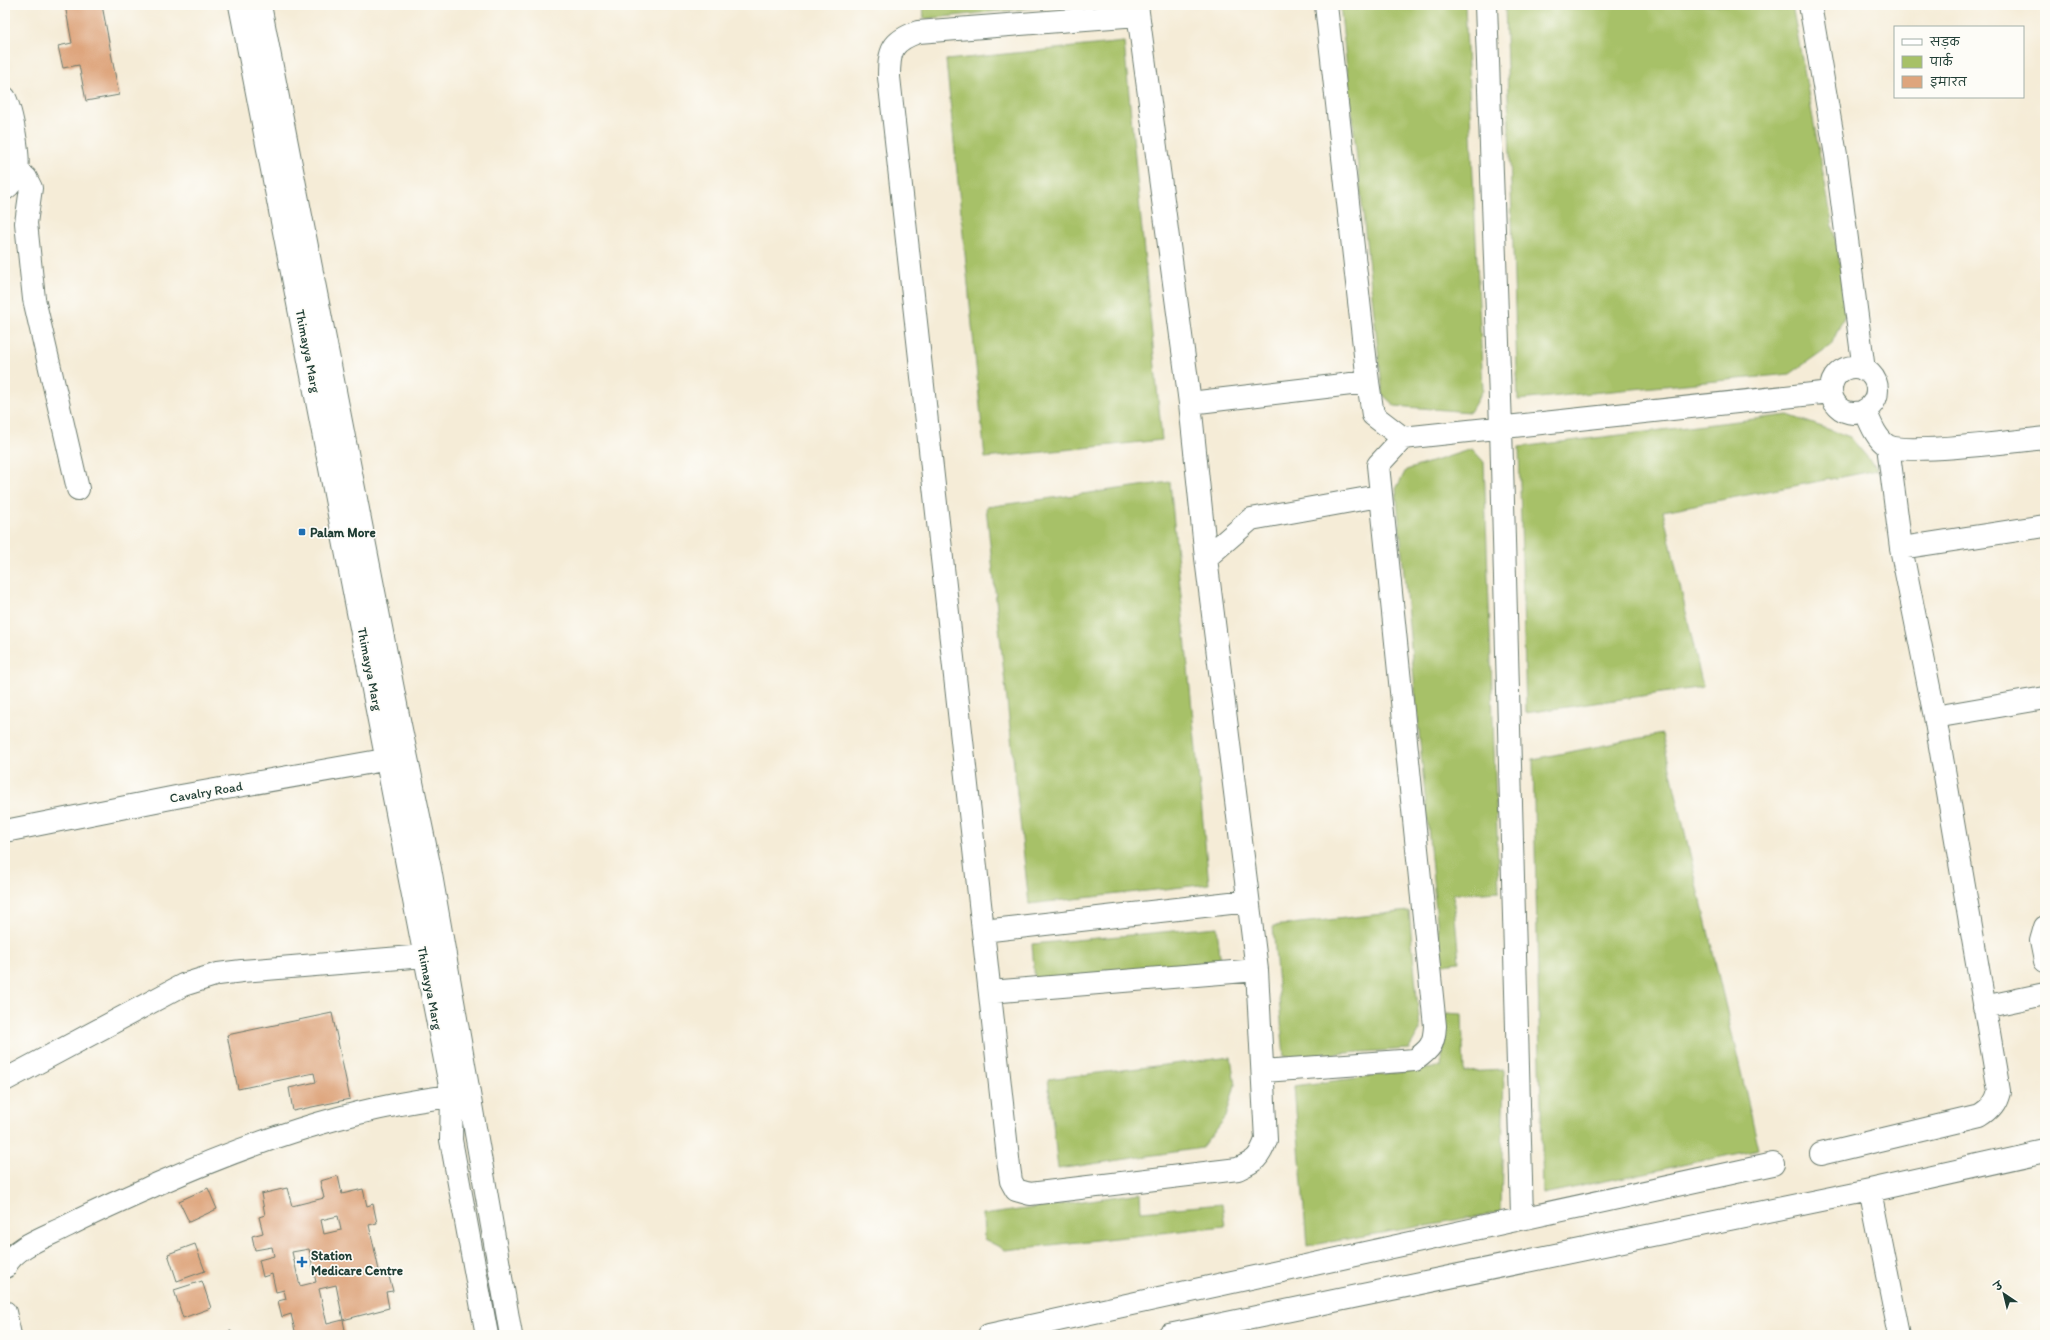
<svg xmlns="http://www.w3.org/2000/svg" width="2050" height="1340" font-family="Itim,'Playpen Sans Deva',sans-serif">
  <rect width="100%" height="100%" fill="#fdfcf7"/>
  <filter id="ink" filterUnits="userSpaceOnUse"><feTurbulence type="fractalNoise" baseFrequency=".025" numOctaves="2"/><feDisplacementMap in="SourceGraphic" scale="8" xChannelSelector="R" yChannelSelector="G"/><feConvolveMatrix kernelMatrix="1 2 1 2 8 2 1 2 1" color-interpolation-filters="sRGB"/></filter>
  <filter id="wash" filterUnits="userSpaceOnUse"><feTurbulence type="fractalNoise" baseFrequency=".012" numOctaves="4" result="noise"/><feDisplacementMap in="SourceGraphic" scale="16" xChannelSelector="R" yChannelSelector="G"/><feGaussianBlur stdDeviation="0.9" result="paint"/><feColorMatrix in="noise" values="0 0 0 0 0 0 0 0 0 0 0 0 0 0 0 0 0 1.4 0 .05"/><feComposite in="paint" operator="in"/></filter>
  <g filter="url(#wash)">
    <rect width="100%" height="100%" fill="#f5ecd7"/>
    <path fill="#a7c167" stroke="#637f4e" d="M 923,5 L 1061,5 L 924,19 Z
      M 1340,5 L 1465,5 L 1483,390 L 1470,412 L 1395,406 L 1383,395 Z
      M 1505,5 L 1792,5 L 1848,308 L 1831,345 L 1790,374 L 1518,400 Z
      M 1124,42 L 1162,440 L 985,458 L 946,60 Z
      M 1788,415 L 1850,437 L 1878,470 L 1663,511 L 1703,687 L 1526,713 L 1519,447 Z
      M 1472,449 L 1484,462 L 1499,891 L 1453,894 L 1459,962 L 1441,964 L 1396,489 L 1406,470 Z
      M 1170,482 L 1209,884 L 1029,904 L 986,507 Z
      M 1662,734 L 1759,1149 L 1543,1194 L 1533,759 Z
      M 1409,911 L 1420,1030 L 1409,1049 L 1284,1057 L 1273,926 Z
      M 1217,927 L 1221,965 L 1035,982 L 1032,944 Z
      M 1446,1013 L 1462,1014 L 1464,1072 L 1504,1070 L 1501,1212 L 1307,1246 L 1294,1086 L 1441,1067 Z
      M 1231,1057 L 1235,1085 L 1226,1117 L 1202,1148 L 1058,1169 L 1048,1079 Z
      M 1140,1193 L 1141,1211 L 1222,1204 L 1225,1226 L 1005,1250 L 984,1239 L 983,1215 Z"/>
    <g id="blocks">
      <path fill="#dea57d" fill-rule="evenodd" d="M 65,5 L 102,5 L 119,95 L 86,101 L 79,65 L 63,68 L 58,46 L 72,43 Z
        M 332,1013 L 350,1099 L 293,1111 L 289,1088 L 316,1082 L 314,1073 L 238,1089 L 227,1035 Z
        M 338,1176 L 342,1194 L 363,1189 L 367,1206 L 373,1204 L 377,1223 L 369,1225 L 380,1275 L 388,1273 L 393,1291 L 386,1292 L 389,1308 L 343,1320 L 336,1285 L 319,1289 L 327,1324 L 343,1320 L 346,1335 L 296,1335 L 291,1314 L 282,1317 L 278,1301 L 286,1299 L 284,1290 L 276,1292 L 272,1274 L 263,1277 L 259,1260 L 274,1256 L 272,1247 L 255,1250 L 252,1236 L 263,1233 L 259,1217 L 265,1215 L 261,1194 L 287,1188 L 292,1206 L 324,1198 L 320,1181 ZM 338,1216 L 341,1230 L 324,1234 L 321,1220 ZM 309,1249 L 316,1282 L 300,1286 L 292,1252 Z
        M 208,1188 L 217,1209 L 189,1222 L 179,1201 Z
        M 195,1244 L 205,1271 L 177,1281 L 168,1254 Z
        M 202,1281 L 211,1308 L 183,1318 L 174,1290 Z
        M 231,1331 L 232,1335 L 214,1335 L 214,1334 Z"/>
    </g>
  </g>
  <g filter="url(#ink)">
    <use href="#blocks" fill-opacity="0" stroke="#6a7a6d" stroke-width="1"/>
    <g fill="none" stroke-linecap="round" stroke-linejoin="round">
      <g stroke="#6a7a6d" stroke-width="24">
        <path id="minor" d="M 240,5 L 452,1096 L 451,1140 L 487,1335
          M 260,5 L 398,715 L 430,869 L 511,1335
          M 1137,5 L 1190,403 L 1206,558 L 1257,970 L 1266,1140 C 1259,1159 1255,1161 1238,1169 L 1030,1194 L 1016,1190 L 1011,1181 L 1009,1167 L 889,77 C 889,50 892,41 918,32 L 1138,15
          M 1486,5 L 1501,427 L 1522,1217
          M 1810,5 L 1836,155 L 1864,370
          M 5,98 C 12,112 20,157 17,171 C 15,178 11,185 5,189
          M 17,170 L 26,178 L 31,188 L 26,223 L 34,299 L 78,489
          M1831 390a23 23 0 1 1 46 0a23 23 0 1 1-46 0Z
          M 1190,403 L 1368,382
          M 1865,410 C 1870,422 1876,439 1888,446 C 1907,455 2018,441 2045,438
          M 1403,438 L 1831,392
          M 1901,548 L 2045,526
          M 1206,558 L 1251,519 L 1379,496
          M 1935,717 L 2045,698
          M 5,831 L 181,796 L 401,757
          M 2045,927 L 2041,941 L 2045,961
          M 983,931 L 1248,901
          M 990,992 L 1257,970
          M 1984,1007 L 2045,994
          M 1263,1071 L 1415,1060 C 1430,1049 1434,1045 1435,1026 L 1378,465 L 1403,438 L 1373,415 L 1368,382 L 1326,5
          M 5,1080 L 183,985 L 218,974 L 242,971 L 424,956
          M 1821,1154 L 1980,1116 C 1991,1109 1996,1103 1999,1091 L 1935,717 L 1901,548 L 1888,446
          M 1870,1190 L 1899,1335
          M 5,1267 C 15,1246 48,1236 67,1226 C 96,1211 126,1198 155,1185 C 250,1143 348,1108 452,1096
          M 5,1312 L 10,1335
          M 989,1335 L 1773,1164
          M 1169,1335 L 1870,1190 L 2045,1151"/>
      </g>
      <use href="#minor" stroke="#fff" stroke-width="22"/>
    </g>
  </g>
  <g fill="#1f6fb2" stroke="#fdfcf7" stroke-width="1.5">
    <rect x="298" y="528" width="8" height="8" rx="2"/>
    <path d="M300 1256h4v4h4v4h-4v4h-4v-4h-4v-4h4z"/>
  </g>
  <g text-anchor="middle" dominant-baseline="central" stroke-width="3.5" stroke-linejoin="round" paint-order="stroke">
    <g font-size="13" fill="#1f3d34" stroke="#fdfcf7">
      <text transform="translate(308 351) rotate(79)">Thimayya Marg</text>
      <text transform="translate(370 669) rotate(79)">Thimayya Marg</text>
      <text transform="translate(206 792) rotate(-10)">Cavalry Road</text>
      <text transform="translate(430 988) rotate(79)">Thimayya Marg</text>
    </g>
    <g font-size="13" font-weight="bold" fill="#1f3d34" stroke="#fdfcf7" text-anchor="start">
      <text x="310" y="532">Palam More</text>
      <text x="311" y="1255">Station<tspan x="311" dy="15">Medicare Centre</tspan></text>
    </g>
  </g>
  <rect width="2050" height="1340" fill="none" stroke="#fdfcf7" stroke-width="20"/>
  <rect x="1894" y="26" width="130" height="72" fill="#fdfcf7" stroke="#a4b0a9"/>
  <rect x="1902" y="39" width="20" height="6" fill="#ffffff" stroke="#a4b0a9"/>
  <text x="1930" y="46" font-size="12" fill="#1f3d34">सड़क</text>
  <rect x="1902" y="56" width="20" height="12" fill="#a7c167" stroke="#a4b0a9"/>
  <text x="1930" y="66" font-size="12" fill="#1f3d34">पार्क</text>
  <rect x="1902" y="76" width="20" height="12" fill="#dea57d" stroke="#a4b0a9"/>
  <text x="1930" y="86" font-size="12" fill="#1f3d34">इमारत</text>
  <g transform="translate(2004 1294) rotate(325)" stroke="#fdfcf7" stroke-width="3" paint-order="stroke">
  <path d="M0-3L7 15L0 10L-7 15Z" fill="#1f3d34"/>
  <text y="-6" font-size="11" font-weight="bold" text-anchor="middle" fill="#1f3d34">उ</text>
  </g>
</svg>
